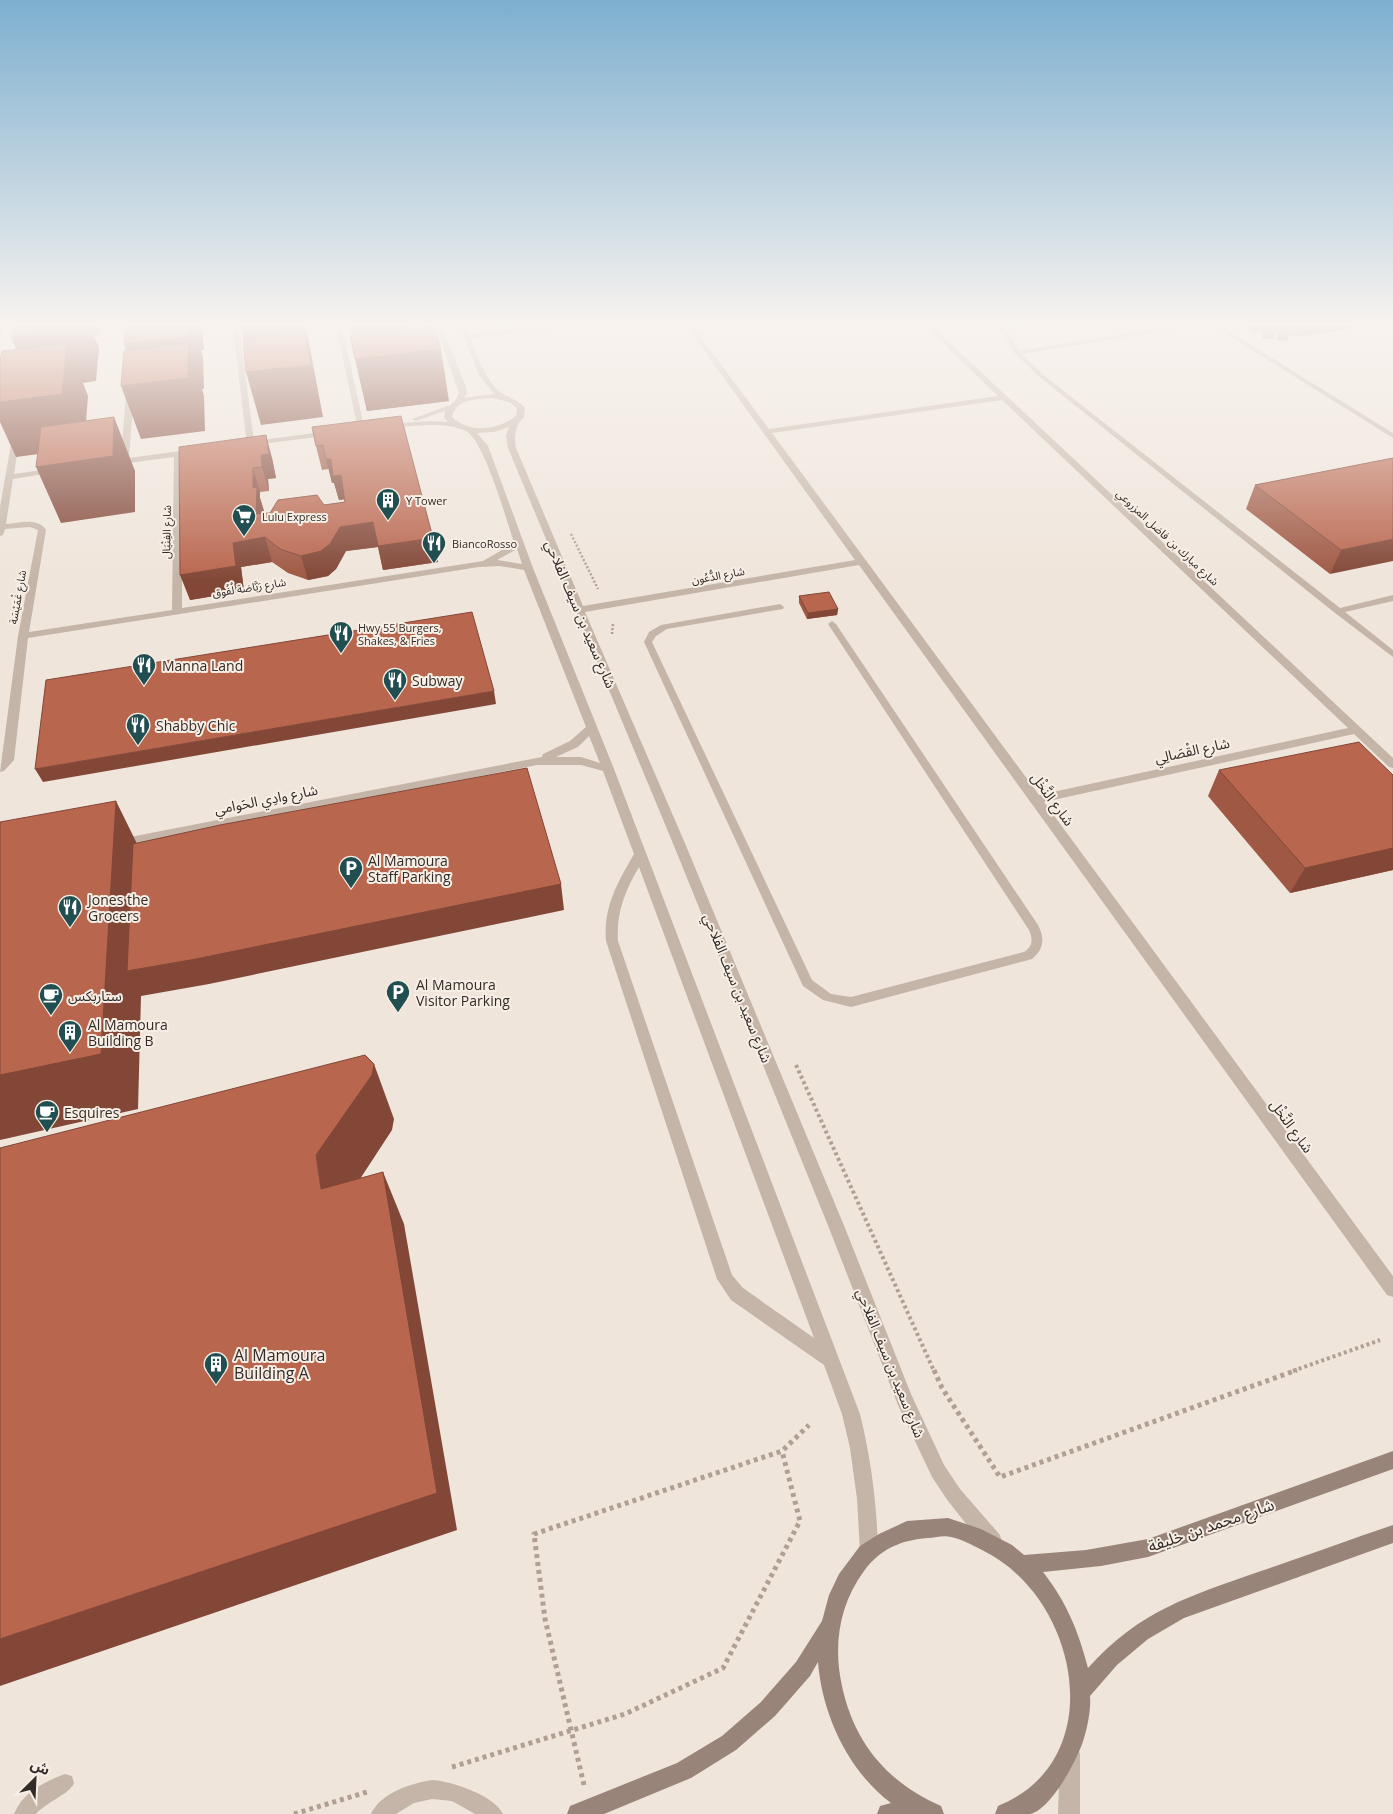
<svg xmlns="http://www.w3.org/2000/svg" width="1393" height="1814" font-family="'Open Sans','Noto Sans Arabic',sans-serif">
  <rect width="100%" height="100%" fill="#efe5db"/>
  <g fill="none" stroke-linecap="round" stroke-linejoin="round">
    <path stroke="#b19f92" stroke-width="2.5" stroke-dasharray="2 2" stroke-linecap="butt" d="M 571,534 L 598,589
      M 612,634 L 613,623"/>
    <path stroke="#b19f92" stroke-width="4" stroke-dasharray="3 3" stroke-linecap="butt" d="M 796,1065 L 934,1371
      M 1293,1371 L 1380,1340"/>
    <path stroke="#b19f92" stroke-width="5" stroke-dasharray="4 4" stroke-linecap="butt" d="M 934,1370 L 942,1388 L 1000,1477 L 1297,1370
      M 452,1767 L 625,1714 L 723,1668 L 800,1521 L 782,1451
      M 584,1785 L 545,1619 L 534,1534 L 782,1451 L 809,1425
      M 294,1814 L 367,1792"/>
    <path fill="#c5b5a8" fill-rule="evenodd" d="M 539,327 L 554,327 L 551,329 L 467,339 L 464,337 L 467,335 Z
      M 999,327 L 1005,327 L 1019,351 L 1167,327 L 1179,327 L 1176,329 L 1022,354 L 1046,377 L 1340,608 L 1393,595 L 1393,601 L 1345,612 L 1393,650 L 1393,657 L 1335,613 L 1042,379 L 1015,354 Z
      M 1215,327 L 1222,327 L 1393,433 L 1393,438 Z
      M 780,604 L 784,607 L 783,609 L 667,629 L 656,636 L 652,642 L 812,980 L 831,994 L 851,997 L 1024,952 C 1033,946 1033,939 1029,930 L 828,624 L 832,621 L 836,624 L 1038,925 C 1045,938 1044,949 1032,959 L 851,1007 L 823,1000 L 803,986 L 644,642 L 649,632 L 661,625 Z
      M 65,1774 L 72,1776 L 74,1783 C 70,1794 46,1802 36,1814 L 14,1814 C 23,1792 44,1782 65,1774 Z
      M 432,1780 C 452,1781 495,1796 503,1814 L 475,1814 L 452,1801 L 432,1799 L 414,1803 L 396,1814 L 371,1814 C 380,1793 412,1783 432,1780 Z"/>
    <path fill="#c5b5a8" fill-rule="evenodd" d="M 233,327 L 239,327 L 254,441 L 329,431 L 332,431 L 332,435 L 247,446 Z
      M 336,327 L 342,327 L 365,431 L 358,429 Z
      M 436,327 L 442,327 L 466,387 L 467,393 L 464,398 L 494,394 L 479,375 L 460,327 L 466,327 C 475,348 481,374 499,391 C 507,398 518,399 525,408 L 524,417 C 515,426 514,435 516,448 L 583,606 L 855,560 L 687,327 L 693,327 L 769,429 L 998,396 L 926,327 L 933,327 L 1393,758 L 1393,768 L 1389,767 L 1354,734 L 1044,802 L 1393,1276 L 1393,1297 L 1387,1295 L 859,565 L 585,612 L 684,841 L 845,1228 L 911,1394 L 944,1465 L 960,1489 L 1000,1535 L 1002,1542 L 1000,1549 L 993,1551 L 986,1549 L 948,1501 L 932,1477 L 898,1405 L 829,1228 L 672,841 L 508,448 L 506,435 L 509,427 L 494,432 L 477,433 L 488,446 L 533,568 L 614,769 L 860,1414 C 871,1459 877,1504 878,1551 L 876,1558 L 869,1560 L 862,1558 L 860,1551 L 857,1499 L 850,1448 L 842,1414 L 824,1365 L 731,1300 L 717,1279 L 606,941 C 603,907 618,882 634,854 L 603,771 L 581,765 L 537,765 L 120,847 L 114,843 L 120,839 L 542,757 L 543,754 L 570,741 L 586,727 L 524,570 L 500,566 L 479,567 L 28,638 L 14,760 L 4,771 L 0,772 L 18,636 L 38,530 L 30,527 L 5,529 L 3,535 L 0,536 L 0,507 L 13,433 L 20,435 L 14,474 L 56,468 L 60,470 L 56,472 L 13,479 L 6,524 C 19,523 38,517 46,530 L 29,632 L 172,610 L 174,457 L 113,465 L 109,463 L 121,459 L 126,391 L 130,389 L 134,391 L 129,458 L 195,449 L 199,451 L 182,455 L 182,608 L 483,561 L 514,543 C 507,521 484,440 466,431 C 443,420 410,427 386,428 L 382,426 L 386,424 L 429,421 L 448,422 L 444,418 L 445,411 L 416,421 L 412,419 L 450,405 L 455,401 L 459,393 ZM 492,398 L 509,402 L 517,408 L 516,416 C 497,430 470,434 452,417 C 455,399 477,399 492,398 ZM 1002,400 L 1348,728 L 1039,795 L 772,433 ZM 517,549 L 522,564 L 497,560 ZM 589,736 L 600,763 L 581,757 L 556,757 L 578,747 ZM 639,867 L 814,1338 L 743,1288 L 732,1275 L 618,941 C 616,913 625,891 639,867 Z
      M 1070,1744 L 1077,1747 L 1080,1754 L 1080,1814 L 1058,1814 L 1060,1754 L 1063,1747 Z"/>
    <path fill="#99847a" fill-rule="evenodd" d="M 1393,1451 L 1393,1469 L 1148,1557 L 1101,1566 L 1043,1572 C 1067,1603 1078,1630 1088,1668 C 1140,1610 1190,1596 1261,1571 C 1305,1556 1349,1540 1393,1525 L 1393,1543 L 1184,1618 L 1148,1639 L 1117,1665 L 1090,1696 C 1091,1709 1088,1725 1084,1738 C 1079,1757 1051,1810 1030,1814 C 1019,1814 1006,1814 995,1814 L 998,1806 C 1112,1760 1079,1597 982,1550 C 972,1545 962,1539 951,1537 C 943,1535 935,1538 928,1538 C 901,1540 880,1549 864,1571 C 839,1605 833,1646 842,1686 C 854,1743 888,1783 941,1806 L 944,1814 L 877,1814 L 880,1806 L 891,1803 C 848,1771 822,1714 818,1662 L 810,1676 L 775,1716 L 736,1750 L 691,1778 L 604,1814 L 567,1814 L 570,1806 L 677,1763 L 722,1736 L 761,1702 L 796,1662 L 822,1621 L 829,1595 L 839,1574 L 860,1546 L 879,1534 L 907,1521 L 948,1518 L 981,1529 L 1012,1545 L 1024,1555 L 1086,1550 L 1148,1539 Z"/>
  </g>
  <path fill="#9f5843" d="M 349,327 L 411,327 L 449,401 L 367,411 L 350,335 L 353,335 L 352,332 L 350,332 Z
    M 1249,327 L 1358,327 L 1303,336 L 1289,335 L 1287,341 L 1277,340 L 1277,334 L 1275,333 L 1273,339 L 1262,338 L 1263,333 L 1250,332 Z
    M 312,427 L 438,562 L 383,570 L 378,547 L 346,551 L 336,569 L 328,576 L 308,580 L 288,573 L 272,562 L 241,567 L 244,591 L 190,600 L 179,447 L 272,458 L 276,478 L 268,479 L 269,491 L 260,492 L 260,498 L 264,511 L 264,514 L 345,502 L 344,499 L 339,500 L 334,483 L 332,483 L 329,469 L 322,470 L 316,446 Z
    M 1393,458 L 1330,574 L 1246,509 L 1255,485 Z
    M 799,596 L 838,609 L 837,615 L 807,619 L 799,603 Z
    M 1219,770 L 1393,775 L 1393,870 L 1290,893 L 1208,796 Z"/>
  <path fill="#824737" d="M 0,327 L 2,327 L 0,336 Z
    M 34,327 L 100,327 L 100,335 L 94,335 L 99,348 L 96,381 L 83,383 L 88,396 L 84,448 L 16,457 L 0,422 L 0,402 L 33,389 L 11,337 Z
    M 133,327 L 202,327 L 204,350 L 201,350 L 203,357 L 204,389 L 202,389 L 204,396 L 205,431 L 141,439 L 121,386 L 138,384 L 124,344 Z
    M 241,327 L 306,327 L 323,417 L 261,425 L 246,372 L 253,371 Z
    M 349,327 L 351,327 L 352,332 L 350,332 Z
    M 352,327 L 411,327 L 416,352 L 441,349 L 449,401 L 367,411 L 355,359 L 359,358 Z
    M 1306,327 L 1358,327 L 1303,336 Z
    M 114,417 L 135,471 L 135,512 L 61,523 L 36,467 Z
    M 266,435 L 272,458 L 276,478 L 268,479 L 269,491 L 262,467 L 261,455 Z
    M 326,459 L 331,459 L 341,475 L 347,499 L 339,500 L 334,483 L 332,483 Z
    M 253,468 L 260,492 L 260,498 L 264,511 L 263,537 L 265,537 L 272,562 L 241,567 L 244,591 L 190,600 L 180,575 L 233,543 L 253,488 Z
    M 373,522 L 433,538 L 438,562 L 383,570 L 378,547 L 346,551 L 336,569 L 328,576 L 308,580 L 301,556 L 340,527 Z
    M 1393,539 L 1393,561 L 1330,574 L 1341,550 Z
    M 838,609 L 837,615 L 807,619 L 808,613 Z
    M 494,691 L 496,704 L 43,782 L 35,769 Z
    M 116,801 L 145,860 L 561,884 L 564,910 L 209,984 L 141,996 L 138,1109 L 0,1140 L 0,1075 Z
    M 1393,848 L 1393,870 L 1290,893 L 1305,868 Z
    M 374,1064 L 394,1119 L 392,1130 L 341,1208 L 321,1189 L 316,1155 Z
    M 383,1172 L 404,1224 L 457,1530 L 0,1686 L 0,1639 Z"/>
  <path fill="#b9664e" stroke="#824737" d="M 14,327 L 77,327 L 76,330 L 11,337 Z
    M 126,327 L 188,327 L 188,337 L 124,344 Z
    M 430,327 L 434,327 L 441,349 L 355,359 L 350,335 Z
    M 1264,329 L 1275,330 L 1275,334 L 1264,332 Z
    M 1278,330 L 1289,331 L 1289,335 L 1279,334 Z
    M 305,332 L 311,365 L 246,372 L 243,339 Z
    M 67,344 L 62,394 L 0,402 L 0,360 L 2,351 Z
    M 188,344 L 188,378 L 121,386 L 124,351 Z
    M 401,416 L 433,538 L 378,546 L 373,522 L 340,527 L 330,544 L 321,551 L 301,556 L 280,549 L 265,537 L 233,543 L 236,566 L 180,575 L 179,447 L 266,435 L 269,454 L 261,455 L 262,467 L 253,468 L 253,488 L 257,487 L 256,514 L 270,513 L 278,500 L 317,495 L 324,505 L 345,502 L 341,475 L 333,476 L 331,459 L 326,459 L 323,445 L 316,446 L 312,427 Z
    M 114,417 L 113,456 L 36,467 L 41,427 Z
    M 1393,458 L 1393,539 L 1341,550 L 1255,485 Z
    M 829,592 L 838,609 L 808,613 L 799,596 Z
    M 472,612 L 494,691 L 35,769 L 46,680 Z
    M 1359,742 L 1393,775 L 1393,848 L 1305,868 L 1219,770 Z
    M 527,768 L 561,884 L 196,959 L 127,971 L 133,844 L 220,825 Z
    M 116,801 L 101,1054 L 0,1075 L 0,822 Z
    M 365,1055 L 374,1064 L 372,1075 L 316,1155 L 321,1189 L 383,1172 L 437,1493 L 0,1639 L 0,1148 Z"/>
  <linearGradient id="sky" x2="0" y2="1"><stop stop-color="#7dafcf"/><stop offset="0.56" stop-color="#f8f3ef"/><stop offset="1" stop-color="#f8f3ef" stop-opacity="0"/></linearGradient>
  <rect width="1393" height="580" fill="url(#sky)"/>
  <defs>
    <g id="building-pin" transform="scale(1.25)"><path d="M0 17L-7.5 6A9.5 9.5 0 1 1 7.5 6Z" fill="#214e50" stroke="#f7efe6"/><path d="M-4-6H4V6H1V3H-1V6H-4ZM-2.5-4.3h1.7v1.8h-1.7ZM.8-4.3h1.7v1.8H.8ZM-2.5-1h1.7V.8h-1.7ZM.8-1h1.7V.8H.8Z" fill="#fff"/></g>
    <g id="supermarket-pin" transform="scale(1.25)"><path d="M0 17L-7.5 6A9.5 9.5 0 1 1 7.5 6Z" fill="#214e50" stroke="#f7efe6"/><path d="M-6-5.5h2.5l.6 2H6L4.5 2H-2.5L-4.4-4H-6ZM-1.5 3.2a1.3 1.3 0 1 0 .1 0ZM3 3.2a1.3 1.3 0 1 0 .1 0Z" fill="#fff"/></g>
    <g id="restaurant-pin" transform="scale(1.25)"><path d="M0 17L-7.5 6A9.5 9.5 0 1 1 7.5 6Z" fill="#214e50" stroke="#f7efe6"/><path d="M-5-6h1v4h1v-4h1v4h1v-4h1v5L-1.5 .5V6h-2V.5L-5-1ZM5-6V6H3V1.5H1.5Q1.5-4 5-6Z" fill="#fff"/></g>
    <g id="parking-pin" transform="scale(1.25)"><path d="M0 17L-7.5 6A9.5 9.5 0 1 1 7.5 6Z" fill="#214e50" stroke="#f7efe6"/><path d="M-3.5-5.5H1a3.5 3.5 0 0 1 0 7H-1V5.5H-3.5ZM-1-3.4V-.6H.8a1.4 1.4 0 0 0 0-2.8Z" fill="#fff"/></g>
    <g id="cafe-pin" transform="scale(1.25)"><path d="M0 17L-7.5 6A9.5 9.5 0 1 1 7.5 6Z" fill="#214e50" stroke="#f7efe6"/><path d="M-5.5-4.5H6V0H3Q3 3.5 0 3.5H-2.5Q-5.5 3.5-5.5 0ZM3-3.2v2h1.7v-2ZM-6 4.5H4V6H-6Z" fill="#fff"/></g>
  </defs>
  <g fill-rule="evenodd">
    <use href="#building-pin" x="388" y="500"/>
    <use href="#supermarket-pin" x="244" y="516"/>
    <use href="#restaurant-pin" x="434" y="543"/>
    <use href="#restaurant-pin" x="341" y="633"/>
    <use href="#restaurant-pin" x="144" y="665"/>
    <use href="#restaurant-pin" x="395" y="680"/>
    <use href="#restaurant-pin" x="138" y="725"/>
    <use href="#parking-pin" x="351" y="868"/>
    <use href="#restaurant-pin" x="70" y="907"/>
    <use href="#parking-pin" x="398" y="992"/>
    <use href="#cafe-pin" x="51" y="995"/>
    <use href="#building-pin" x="70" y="1032"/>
    <use href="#cafe-pin" x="47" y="1112"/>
    <use href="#building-pin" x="216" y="1364"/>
  </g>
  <g text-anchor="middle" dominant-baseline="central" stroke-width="4" stroke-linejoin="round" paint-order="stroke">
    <g font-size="11" fill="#332b27" stroke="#f7efe6" text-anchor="start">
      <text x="406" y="500">Y Tower</text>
      <text x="262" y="516">Lulu Express</text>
      <text x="452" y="543">BiancoRosso</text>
      <text x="358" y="627">Hwy 55 Burgers,<tspan x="358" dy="13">Shakes, &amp; Fries</tspan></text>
    </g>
    <g font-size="11" fill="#332b27" stroke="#f7efe6">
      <text transform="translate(166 532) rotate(-89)">شارع الفِنْيَال</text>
      <text transform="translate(1168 537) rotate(43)">شارع مبارك بن فاضل المزروعي</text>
      <text transform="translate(718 575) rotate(-10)">شارع الدُّعُون</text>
      <text transform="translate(249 587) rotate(-9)">شارع رَبَّاضة لُفُوق</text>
      <text transform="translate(17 597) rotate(-80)">شارع غْمَيْسَة</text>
    </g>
    <g font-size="14" fill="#332b27" stroke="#f7efe6">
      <text transform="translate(581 614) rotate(67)">شارع سعيد بن سيف الفلاحي</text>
      <text transform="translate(1192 750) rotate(-12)">شارع القْصَالِي</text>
      <text transform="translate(266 799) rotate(-11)">شارع وادِي الحَوامي</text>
      <text transform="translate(1053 799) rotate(54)">شارع النَّخْل</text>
      <text transform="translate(738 988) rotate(68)">شارع سعيد بن سيف الفلاحي</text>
      <text transform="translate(1292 1126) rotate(54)">شارع النَّخْل</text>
      <text transform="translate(891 1363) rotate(68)">شارع سعيد بن سيف الفلاحي</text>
    </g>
    <g font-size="14" fill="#332b27" stroke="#f7efe6" text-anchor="start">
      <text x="162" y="665">Manna Land</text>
      <text x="412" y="680">Subway</text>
      <text x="156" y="725">Shabby Chic</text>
      <text x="368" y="860">Al Mamoura<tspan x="368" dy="16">Staff Parking</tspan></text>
      <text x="88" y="899">Jones the<tspan x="88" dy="16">Grocers</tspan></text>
      <text x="416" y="984">Al Mamoura<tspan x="416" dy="16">Visitor Parking</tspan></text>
      <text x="68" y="995">ستاربكس</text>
      <text x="88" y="1024">Al Mamoura<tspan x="88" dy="16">Building B</tspan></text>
      <text x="64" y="1112">Esquires</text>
    </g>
    <g font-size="16" fill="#332b27" stroke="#f7efe6" text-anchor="start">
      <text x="234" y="1355">Al Mamoura<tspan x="234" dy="18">Building A</tspan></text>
    </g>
    <g font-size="16" fill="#332b27" stroke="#f7efe6">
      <text transform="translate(1211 1525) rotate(-19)">شارع محمد بن خليفة</text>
    </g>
  </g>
  <g transform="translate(35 1779) rotate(24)" stroke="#f7efe6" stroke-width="4" paint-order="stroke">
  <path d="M0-4L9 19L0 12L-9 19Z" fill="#332b27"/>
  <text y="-8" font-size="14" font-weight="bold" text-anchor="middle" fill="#332b27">ش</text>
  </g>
</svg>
